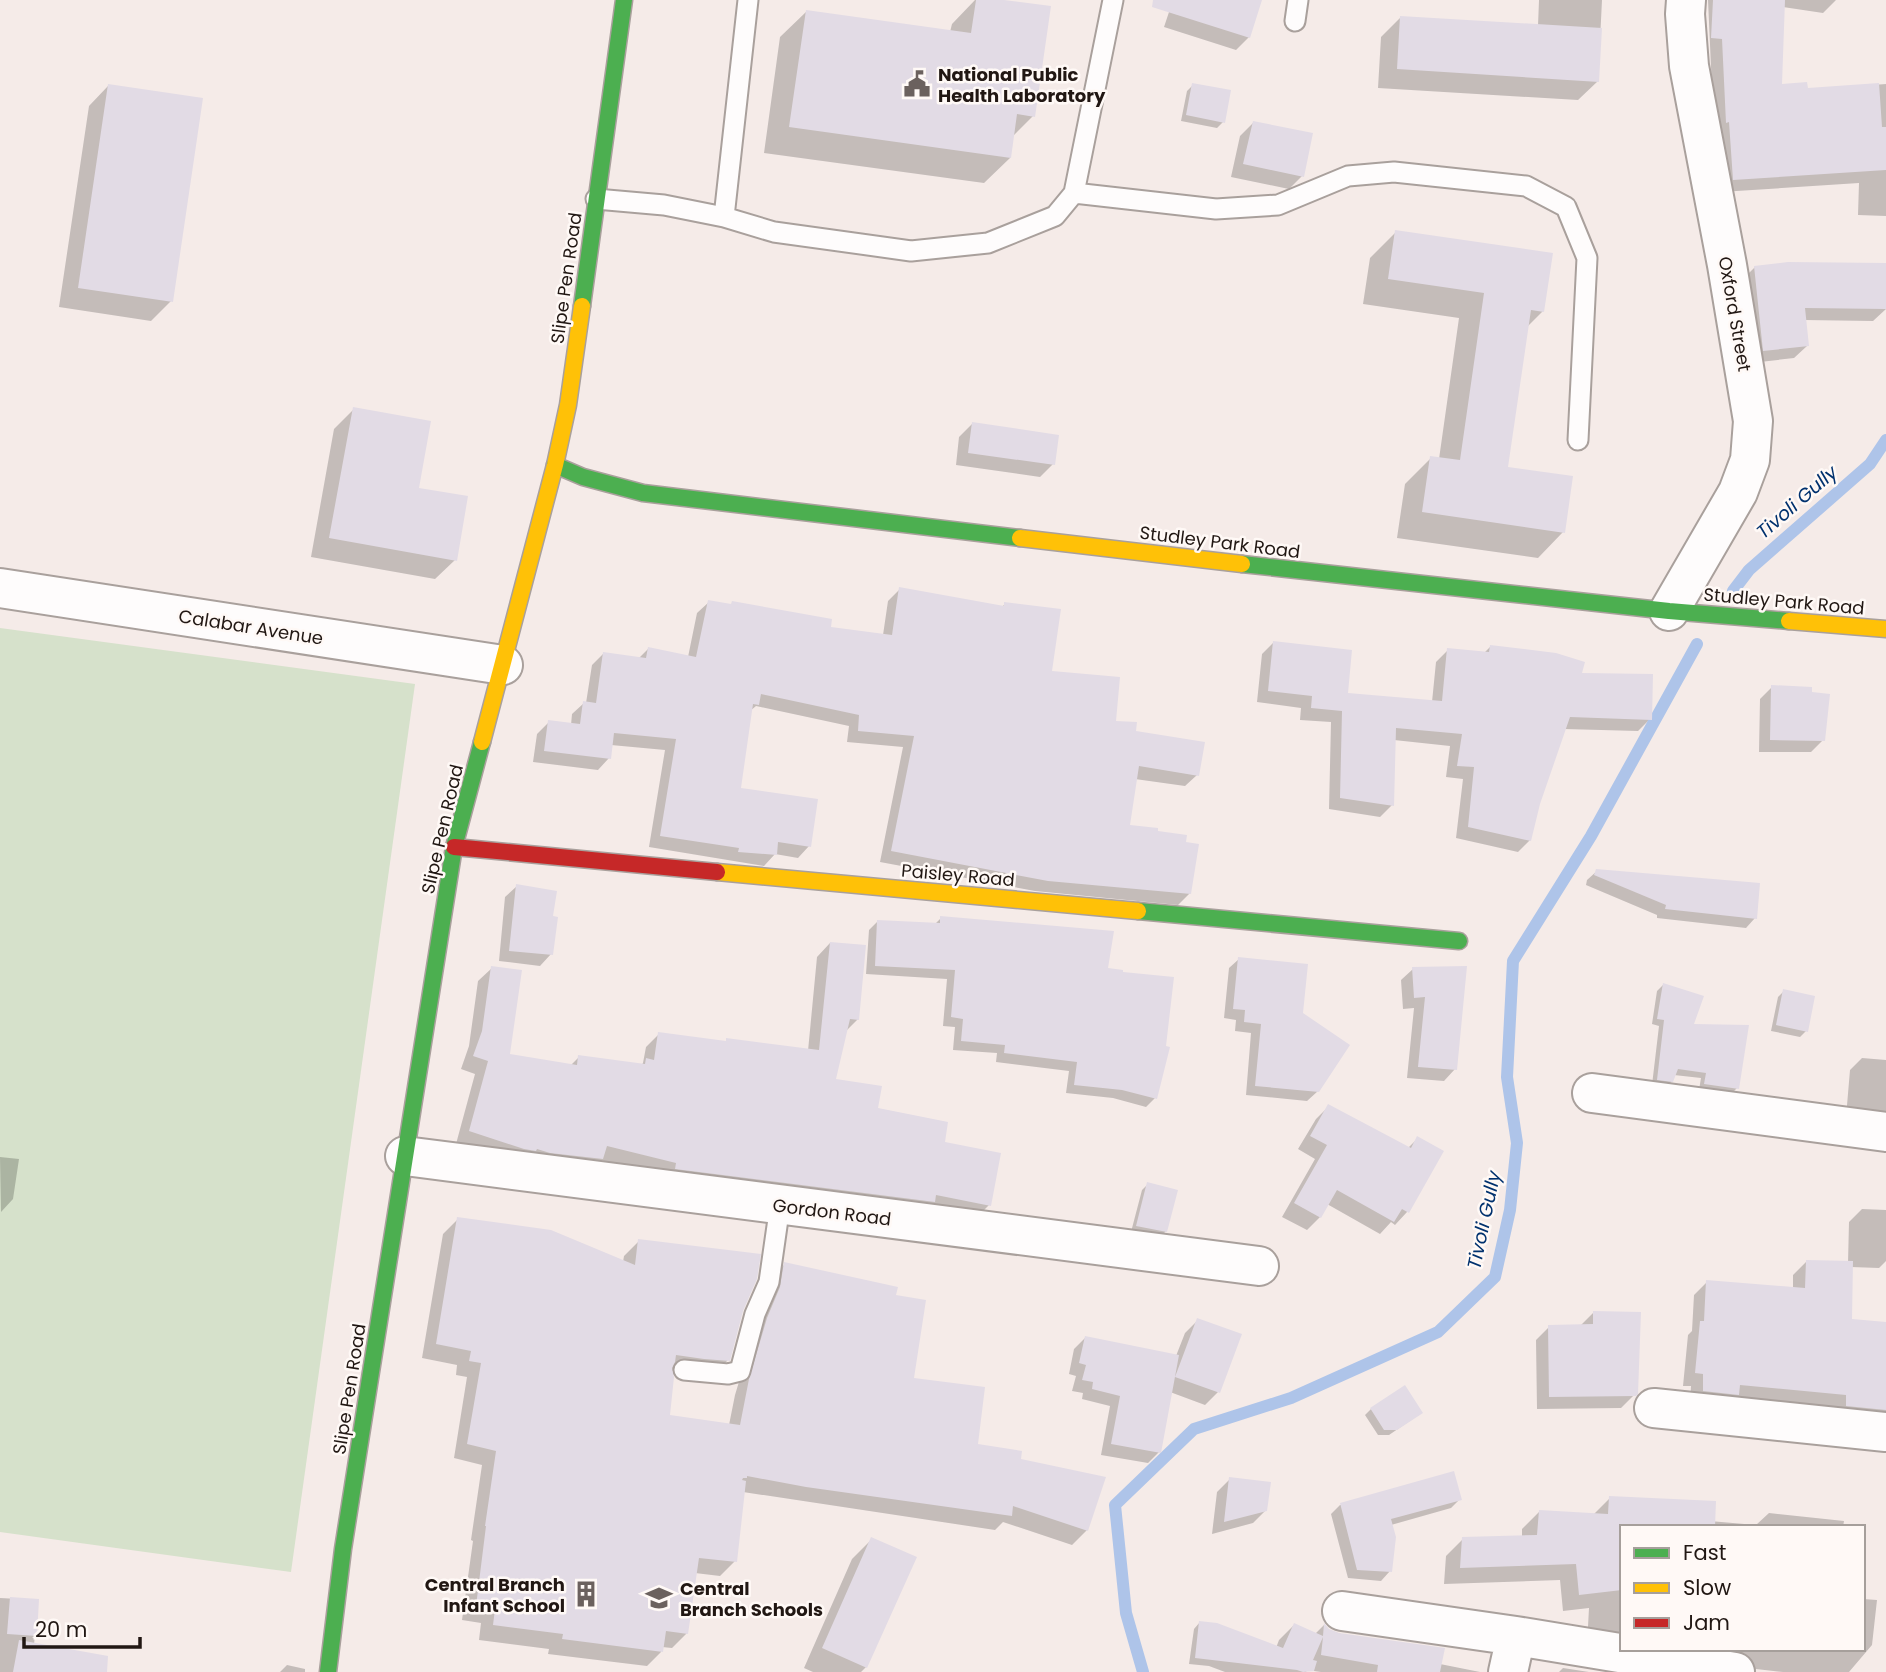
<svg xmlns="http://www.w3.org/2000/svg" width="1886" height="1672" font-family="Poppins,sans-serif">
  <rect width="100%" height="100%" fill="#f5ebe8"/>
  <path fill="#d6e1cb" d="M 0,628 L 415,684 L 291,1572 L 0,1532 Z"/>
  <path fill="#0003" d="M 975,0 L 992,0 L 1033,116 L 1012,137 L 1010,158 L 984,183 L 764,153 L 780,37 L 806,12 L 950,32 L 952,24 Z
    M 1173,0 L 1259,0 L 1249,37 L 1236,50 L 1164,27 Z
    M 1539,0 L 1602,0 L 1598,81 L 1578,100 L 1378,88 L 1381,37 L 1400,18 L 1538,26 Z
    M 1708,0 L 1836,0 L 1823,13 L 1783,7 L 1781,85 L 1806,90 L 1886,84 L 1886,216 L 1858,215 L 1859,183 L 1721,192 L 1714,134 Z
    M 1193,85 L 1223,122 L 1217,128 L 1181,121 L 1187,91 Z
    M 108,86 L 171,301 L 151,321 L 59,307 L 89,106 Z
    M 1253,123 L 1302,176 L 1289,189 L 1231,177 L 1240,136 Z
    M 1396,232 L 1543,311 L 1527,327 L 1506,468 L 1563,532 L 1538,558 L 1397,538 L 1405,484 L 1431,458 L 1439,459 L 1459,318 L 1363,304 L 1370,258 Z
    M 1886,265 L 1886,309 L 1873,321 L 1804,320 L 1807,346 L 1794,358 L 1751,363 L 1742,280 L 1755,267 Z
    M 354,409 L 417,489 L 455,560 L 435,579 L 311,557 L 334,429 Z
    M 972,424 L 1053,464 L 1040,477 L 956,465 L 959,437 Z
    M 900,589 L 1001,608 L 1005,604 L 1050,672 L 1114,722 L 1134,732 L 1197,775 L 1185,786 L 1135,779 L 1128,826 L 1190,893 L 1178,905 L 1035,891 L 880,862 L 903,747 L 847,742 L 849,726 L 756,706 L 750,711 L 739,789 L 809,846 L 798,858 L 775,854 L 764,866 L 649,847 L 665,750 L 611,745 L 609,758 L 598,770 L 533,762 L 537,734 L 549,722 L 571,725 L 572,714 L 584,703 L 586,703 L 592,665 L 603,654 L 638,659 L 648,649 L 688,657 L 697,613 L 709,602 L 829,629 L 883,635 L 888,601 Z
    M 1274,642 L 1346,694 L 1432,702 L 1436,662 L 1448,650 L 1484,653 L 1490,647 L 1579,675 L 1650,719 L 1638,731 L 1564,729 L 1538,804 L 1530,840 L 1518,852 L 1456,838 L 1463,779 L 1446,777 L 1450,746 L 1394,740 L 1392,805 L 1380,817 L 1329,809 L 1331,722 L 1300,720 L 1301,708 L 1257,702 L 1262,654 Z
    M 1772,687 L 1823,740 L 1811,752 L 1759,752 L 1760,699 Z
    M 1597,871 L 1755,918 L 1746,928 L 1657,918 L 1657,915 L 1586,885 L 1587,880 Z
    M 517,886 L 551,954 L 540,966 L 499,961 L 505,897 Z
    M 941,918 L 1106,970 L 1155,1098 L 1146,1107 L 1113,1098 L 1066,1093 L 1069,1071 L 996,1062 L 997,1053 L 953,1050 L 955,1027 L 943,1026 L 947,979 L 866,974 L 869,930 L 878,921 L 934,925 Z
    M 830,943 L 858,1019 L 845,1032 L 834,1080 L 876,1110 L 943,1143 L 989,1205 L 976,1218 L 664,1176 L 600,1160 L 588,1172 L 456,1144 L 475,1074 L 461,1069 L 469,1046 L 478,981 L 492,968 L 508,1055 L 570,1066 L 579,1057 L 641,1066 L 643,1063 L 646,1047 L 659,1034 L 724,1043 L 727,1040 L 808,1051 L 817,957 Z
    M 1239,959 L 1301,1014 L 1318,1091 L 1307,1101 L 1246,1095 L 1251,1033 L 1235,1031 L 1236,1020 L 1224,1018 L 1229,968 Z
    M 1465,968 L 1455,1069 L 1444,1081 L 1407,1078 L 1414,1008 L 1403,1009 L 1401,980 L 1413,969 Z
    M 1663,985 L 1737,1088 L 1731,1094 L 1699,1090 L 1701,1078 L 1674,1075 L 1672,1081 L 1666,1087 L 1652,1085 L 1659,1026 L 1652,1024 L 1657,991 Z
    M 1784,991 L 1806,1031 L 1800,1037 L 1771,1031 L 1778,997 Z
    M 1862,1058 L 1886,1060 L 1886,1120 L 1846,1117 L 1850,1070 Z
    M 1329,1106 L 1408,1148 L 1418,1138 L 1407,1212 L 1395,1225 L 1391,1222 L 1380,1234 L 1327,1204 L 1320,1217 L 1307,1230 L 1282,1217 L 1315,1159 L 1298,1149 L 1316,1119 Z
    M 0,1157 L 19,1159 L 13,1199 L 1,1212 Z
    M 1148,1184 L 1166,1231 L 1160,1237 L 1131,1232 L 1142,1190 Z
    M 1862,1209 L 1886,1210 L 1886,1261 L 1879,1268 L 1851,1267 L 1850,1320 L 1886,1324 L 1886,1428 L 1690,1404 L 1691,1386 L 1683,1386 L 1688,1335 L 1692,1331 L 1694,1295 L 1707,1282 L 1793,1289 L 1793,1275 L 1806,1262 L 1848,1263 L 1849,1222 Z
    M 458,1219 L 623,1262 L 624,1256 L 639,1241 L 742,1310 L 728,1360 L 713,1375 L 671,1371 L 668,1417 L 729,1425 L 735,1395 L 770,1279 L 785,1264 L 894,1296 L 912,1380 L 976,1445 L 1019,1460 L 1087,1530 L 1072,1545 L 1003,1522 L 995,1530 L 743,1492 L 735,1561 L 720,1576 L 695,1573 L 687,1633 L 672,1648 L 662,1647 L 661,1652 L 647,1666 L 548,1654 L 549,1649 L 479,1640 L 481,1623 L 462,1620 L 473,1541 L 471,1540 L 482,1465 L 454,1458 L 467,1377 L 456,1375 L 457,1365 L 422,1358 L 443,1234 Z
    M 1594,1312 L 1636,1393 L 1621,1408 L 1537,1409 L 1536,1340 L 1549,1327 L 1581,1325 Z
    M 1198,1320 L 1218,1392 L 1205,1405 L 1170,1392 L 1159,1452 L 1148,1463 L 1101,1455 L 1110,1406 L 1082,1399 L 1083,1393 L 1072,1391 L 1076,1376 L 1069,1374 L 1074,1349 L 1085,1338 L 1176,1356 L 1185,1333 Z
    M 1371,1409 L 1414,1418 L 1389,1435 L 1378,1435 L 1365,1415 Z
    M 1230,1479 L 1266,1510 L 1253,1523 L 1212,1534 L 1217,1492 Z
    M 1610,1498 L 1698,1520 L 1756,1525 L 1769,1513 L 1844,1521 L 1843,1527 L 1622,1527 L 1622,1649 L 1863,1649 L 1863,1599 L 1877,1600 L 1872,1645 L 1849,1672 L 1783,1672 L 1756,1669 L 1753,1672 L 1587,1645 L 1589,1608 L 1563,1611 L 1560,1580 L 1444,1584 L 1446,1556 L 1463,1539 L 1522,1537 L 1522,1529 L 1539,1512 L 1593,1515 Z
    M 1460,1499 L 1451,1508 L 1391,1525 L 1390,1571 L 1381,1581 L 1348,1578 L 1331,1514 L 1340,1505 Z
    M 872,1539 L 866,1667 L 861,1672 L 813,1672 L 804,1668 L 852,1559 Z
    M 0,1598 L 38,1600 L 34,1645 L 105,1672 L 0,1672 Z
    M 1200,1622 L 1276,1648 L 1279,1640 L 1294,1625 L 1315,1634 L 1324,1625 L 1328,1630 L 1440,1664 L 1480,1672 L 1321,1672 L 1307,1670 L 1306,1672 L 1225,1672 L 1209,1666 L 1189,1664 L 1194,1629 Z
    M 287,1665 L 305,1669 L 305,1672 L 280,1672 Z
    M 1563,1668 L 1589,1672 L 1559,1672 Z"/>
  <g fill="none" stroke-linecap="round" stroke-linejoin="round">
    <path stroke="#aec4e9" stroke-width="12" d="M 1733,591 L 1749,570 L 1870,464 L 1886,440
      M 1143,1672 L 1126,1613 L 1115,1505 L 1194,1429 L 1291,1398 L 1438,1332 L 1495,1277 L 1510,1210 L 1517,1143 L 1507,1077 L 1513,961 L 1591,836 L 1697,644"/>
  </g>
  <path fill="#e2dbe5" d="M 976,0 L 1004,0 L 1051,6 L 1035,117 L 1017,114 L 1011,158 L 789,127 L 806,10 L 971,33 Z
    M 1153,0 L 1262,0 L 1250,38 L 1152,7 Z
    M 1713,0 L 1785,0 L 1782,84 L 1807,82 L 1808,88 L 1879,83 L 1882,127 L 1886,127 L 1886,170 L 1733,180 L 1729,122 L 1726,123 L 1722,39 L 1711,38 Z
    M 1400,16 L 1602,28 L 1599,82 L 1397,69 Z
    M 1192,83 L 1231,90 L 1225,123 L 1186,115 Z
    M 108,84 L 203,98 L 173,302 L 78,288 Z
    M 1253,121 L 1313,133 L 1304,177 L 1243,164 Z
    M 1395,230 L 1553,253 L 1544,312 L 1531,310 L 1508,467 L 1573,476 L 1565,533 L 1422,512 L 1430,456 L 1460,460 L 1484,293 L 1388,279 Z
    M 1788,262 L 1886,263 L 1886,309 L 1805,308 L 1809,346 L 1763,351 L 1754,266 Z
    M 353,407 L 431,421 L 419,488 L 468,496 L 457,561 L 329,538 Z
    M 972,422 L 1059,435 L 1055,465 L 968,453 Z
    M 899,587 L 1004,606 L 1004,602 L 1061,609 L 1052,671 L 1120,677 L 1116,721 L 1137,722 L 1136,731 L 1205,742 L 1199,776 L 1139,766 L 1130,825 L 1158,828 L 1158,831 L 1187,835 L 1186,842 L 1199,844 L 1191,894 L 1048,881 L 891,851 L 914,736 L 858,731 L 859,715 L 761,694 L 759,705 L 753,704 L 741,788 L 818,799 L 811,847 L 778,842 L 777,855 L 738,852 L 739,848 L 660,836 L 676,739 L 614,733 L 611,759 L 544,751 L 548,720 L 580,724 L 583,701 L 596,703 L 603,652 L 646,658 L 648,647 L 696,657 L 708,600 L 731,604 L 732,601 L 832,619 L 831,627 L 892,635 Z
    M 1273,641 L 1352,650 L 1348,693 L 1442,701 L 1447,648 L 1489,652 L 1490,645 L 1556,653 L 1585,662 L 1582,673 L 1653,674 L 1652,720 L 1570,717 L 1540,804 L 1531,841 L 1468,827 L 1474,767 L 1457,766 L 1462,734 L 1396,728 L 1394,806 L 1340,798 L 1342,711 L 1311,708 L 1312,696 L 1268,691 Z
    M 1771,685 L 1812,687 L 1812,692 L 1830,694 L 1825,741 L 1770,740 Z
    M 1596,869 L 1760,883 L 1757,919 L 1665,909 L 1666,905 L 1594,875 Z
    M 516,884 L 557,891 L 553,916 L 558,917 L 553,955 L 509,951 Z
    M 940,916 L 1114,931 L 1108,968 L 1123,970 L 1123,972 L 1174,977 L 1166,1046 L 1170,1047 L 1157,1099 L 1122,1090 L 1074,1085 L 1077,1062 L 1004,1053 L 1005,1045 L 961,1041 L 963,1019 L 951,1017 L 955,970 L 875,966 L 877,920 L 940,923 Z
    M 830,942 L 866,945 L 859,1020 L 850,1019 L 836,1079 L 882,1086 L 878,1108 L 948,1122 L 945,1142 L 1001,1153 L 991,1206 L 936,1195 L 935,1202 L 675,1169 L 676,1163 L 607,1146 L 603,1159 L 550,1153 L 537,1149 L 536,1151 L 524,1149 L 469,1131 L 488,1061 L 473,1056 L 482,1031 L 491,966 L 522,970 L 510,1054 L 577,1065 L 578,1055 L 645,1064 L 646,1058 L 654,1060 L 658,1032 L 726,1041 L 726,1038 L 819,1050 Z
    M 1238,957 L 1308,964 L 1303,1013 L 1350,1045 L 1319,1092 L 1255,1086 L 1261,1024 L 1244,1022 L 1245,1010 L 1233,1009 Z
    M 1467,966 L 1457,1070 L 1418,1067 L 1425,997 L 1414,998 L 1412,967 Z
    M 1663,983 L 1704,996 L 1694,1024 L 1749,1025 L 1739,1089 L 1704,1084 L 1706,1073 L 1678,1069 L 1673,1082 L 1657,1080 L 1664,1020 L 1657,1019 Z
    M 1783,989 L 1815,996 L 1808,1032 L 1776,1025 Z
    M 1328,1104 L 1411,1148 L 1417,1136 L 1444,1151 L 1409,1213 L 1402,1209 L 1394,1222 L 1337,1190 L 1321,1218 L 1294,1203 L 1327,1145 L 1310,1136 Z
    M 1147,1182 L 1178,1190 L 1167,1232 L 1136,1226 Z
    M 457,1217 L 551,1230 L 635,1265 L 638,1239 L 761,1254 L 757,1279 L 743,1311 L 730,1361 L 704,1359 L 676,1355 L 675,1362 L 672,1368 L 674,1377 L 670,1415 L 740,1425 L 749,1379 L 767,1318 L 780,1287 L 784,1262 L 898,1287 L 896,1295 L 926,1300 L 914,1378 L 985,1387 L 978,1444 L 1022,1451 L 1021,1459 L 1106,1477 L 1088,1531 L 1013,1506 L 1012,1516 L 806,1487 L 747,1476 L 747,1478 L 743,1478 L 742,1480 L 746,1481 L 737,1562 L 699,1558 L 688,1634 L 666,1631 L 663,1652 L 562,1639 L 563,1634 L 493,1625 L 495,1609 L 476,1606 L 486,1526 L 485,1526 L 496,1451 L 467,1444 L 481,1363 L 469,1361 L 471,1351 L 436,1344 Z
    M 1806,1260 L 1853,1261 L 1852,1319 L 1886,1322 L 1886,1410 L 1846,1406 L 1846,1395 L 1740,1385 L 1739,1395 L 1703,1391 L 1703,1374 L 1695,1373 L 1700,1321 L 1704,1321 L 1706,1280 L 1805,1288 Z
    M 1593,1311 L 1641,1312 L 1638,1394 L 1636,1396 L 1549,1397 L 1548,1325 L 1593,1324 Z
    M 1197,1318 L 1242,1334 L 1220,1393 L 1175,1377 Z
    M 1085,1336 L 1179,1355 L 1161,1453 L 1111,1444 L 1120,1396 L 1092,1389 L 1093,1382 L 1082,1380 L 1086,1365 L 1079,1363 Z
    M 1405,1385 L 1423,1413 L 1397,1430 L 1384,1430 L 1370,1408 Z
    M 1454,1471 L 1462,1500 L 1391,1519 L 1396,1537 L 1392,1572 L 1357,1570 L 1340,1503 Z
    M 1229,1477 L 1271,1482 L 1267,1511 L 1224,1522 Z
    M 1609,1496 L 1716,1501 L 1715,1527 L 1622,1527 L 1622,1590 L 1579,1595 L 1576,1564 L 1460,1568 L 1462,1537 L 1537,1535 L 1539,1510 L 1608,1514 Z
    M 871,1537 L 917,1557 L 867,1668 L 822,1648 Z
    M 10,1597 L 39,1599 L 37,1636 L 7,1634 Z
    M 1199,1621 L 1217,1623 L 1283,1648 L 1294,1623 L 1323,1636 L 1324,1623 L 1329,1629 L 1339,1633 L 1445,1648 L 1440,1672 L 1377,1672 L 1378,1665 L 1321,1655 L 1323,1637 L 1313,1660 L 1317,1661 L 1314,1671 L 1303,1672 L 1297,1670 L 1195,1658 Z
    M 19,1640 L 108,1656 L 107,1672 L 13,1672 Z"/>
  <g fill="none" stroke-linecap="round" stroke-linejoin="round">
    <g stroke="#a9a09c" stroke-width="23">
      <path id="lane" d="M 748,0 L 724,217 L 774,232 L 911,251 L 988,243 L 1055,216 L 1074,193 L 1113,0
        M 1295,21 L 1298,0
        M 1074,193 L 1216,209 L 1278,205 L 1348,176 L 1394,172 L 1526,186 L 1566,207 L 1587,258 L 1578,440
        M 596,199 L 664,205 L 724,217
        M 684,1370 L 728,1374 L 740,1371 L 755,1314 L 769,1282 L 780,1205"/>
    </g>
    <g stroke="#a9a09c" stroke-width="42">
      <path id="street" d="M 0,588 L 503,665
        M 1669,611 L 1738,492 L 1750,460 L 1753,421 L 1727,265 L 1689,66 L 1685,14 L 1686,0
        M 1592,1093 L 1886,1132
        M 405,1156 L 1259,1266
        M 1654,1408 L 1886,1432
        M 1342,1611 L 1516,1636 L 1735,1672
        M 1508,1672 L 1516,1636"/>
    </g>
    <g stroke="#a9a09c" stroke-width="19">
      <path id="fast" d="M 582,306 L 624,0
        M 555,465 L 583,477 L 643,493 L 1020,538
        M 1242,564 L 1669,611 L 1789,621
        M 1138,911 L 1459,941
        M 328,1672 L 343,1549 L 454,847 L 482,742"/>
    </g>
    <g stroke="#a9a09c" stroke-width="19">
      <path id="slow" d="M 1020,538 L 1242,564
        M 1789,621 L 1886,629
        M 482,742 L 555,465 L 568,405 L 582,306
        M 717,872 L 1138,911"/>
    </g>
    <g stroke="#a9a09c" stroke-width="19">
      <path id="jam" d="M 454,847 L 717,872"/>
    </g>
    <use href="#lane" stroke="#fefcfc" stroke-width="19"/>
    <use href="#street" stroke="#fefcfc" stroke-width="38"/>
    <use href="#fast" stroke="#4caf50" stroke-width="16"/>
    <use href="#slow" stroke="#ffc107" stroke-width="16"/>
    <use href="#jam" stroke="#c62828" stroke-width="16"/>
  </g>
  <defs>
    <g id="civic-bare" transform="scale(2.1)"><path d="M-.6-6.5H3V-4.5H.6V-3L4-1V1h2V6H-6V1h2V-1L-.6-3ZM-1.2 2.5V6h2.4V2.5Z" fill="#6b615e" stroke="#fff9f6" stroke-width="2.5" paint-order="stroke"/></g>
    <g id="building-bare" transform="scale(2.1)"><path d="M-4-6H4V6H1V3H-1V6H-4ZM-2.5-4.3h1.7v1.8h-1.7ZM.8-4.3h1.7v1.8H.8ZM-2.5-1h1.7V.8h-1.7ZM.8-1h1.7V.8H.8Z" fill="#6b615e" stroke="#fff9f6" stroke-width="2.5" paint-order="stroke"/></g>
    <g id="school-bare" transform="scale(2.1)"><path d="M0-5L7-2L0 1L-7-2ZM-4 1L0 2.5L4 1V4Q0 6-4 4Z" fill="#6b615e" stroke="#fff9f6" stroke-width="2.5" paint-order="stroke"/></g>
  </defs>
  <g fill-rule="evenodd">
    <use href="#civic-bare" x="917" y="84"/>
    <use href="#building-bare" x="586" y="1594"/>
    <use href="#school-bare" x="659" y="1598"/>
  </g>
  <g text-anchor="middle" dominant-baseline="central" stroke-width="5" stroke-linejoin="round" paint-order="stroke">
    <g font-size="18" font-weight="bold" fill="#211713" stroke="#fff9f6" text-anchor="start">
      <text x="938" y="74">National Public<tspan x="938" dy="21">Health Laboratory</tspan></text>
      <text x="565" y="1584" text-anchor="end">Central Branch<tspan x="565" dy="21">Infant School</tspan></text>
      <text x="680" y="1588">Central<tspan x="680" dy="21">Branch Schools</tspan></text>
    </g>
    <g font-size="18" fill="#211713" stroke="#fff9f6">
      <text transform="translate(566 278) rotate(-82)">Slipe Pen Road</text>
      <text transform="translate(1735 314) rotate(80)">Oxford Street</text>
      <text transform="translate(1220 542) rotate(7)">Studley Park Road</text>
      <text transform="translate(1784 601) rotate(5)">Studley Park Road</text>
      <text transform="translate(251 627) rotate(9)">Calabar Avenue</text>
      <text transform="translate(442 829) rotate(-77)">Slipe Pen Road</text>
      <text transform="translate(958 875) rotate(5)">Paisley Road</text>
      <text transform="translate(832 1212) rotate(7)">Gordon Road</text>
      <text transform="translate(349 1389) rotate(-81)">Slipe Pen Road</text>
    </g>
    <g font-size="19" font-style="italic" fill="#00316e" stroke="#fff9f6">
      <text transform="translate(1797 502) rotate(-41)">Tivoli Gully</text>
      <text transform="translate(1484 1220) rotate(-78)">Tivoli Gully</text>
    </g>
  </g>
  <rect x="1620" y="1525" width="245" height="126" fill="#fff9f6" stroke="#a69f9b" stroke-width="2"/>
  <rect x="1634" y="1548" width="35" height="10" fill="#4caf50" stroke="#a69f9b" stroke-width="2"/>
  <text x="1683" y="1560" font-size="21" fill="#211713">Fast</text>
  <rect x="1634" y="1583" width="35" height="10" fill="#ffc107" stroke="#a69f9b" stroke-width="2"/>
  <text x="1683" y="1595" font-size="21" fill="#211713">Slow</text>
  <rect x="1634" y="1618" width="35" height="10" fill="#c62828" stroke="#a69f9b" stroke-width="2"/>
  <text x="1683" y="1630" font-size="21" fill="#211713">Jam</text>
  <path d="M24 1637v10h116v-10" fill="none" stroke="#211713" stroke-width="3.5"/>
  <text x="35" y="1637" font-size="21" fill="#211713" stroke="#fff9f6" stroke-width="5" paint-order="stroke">20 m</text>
</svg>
